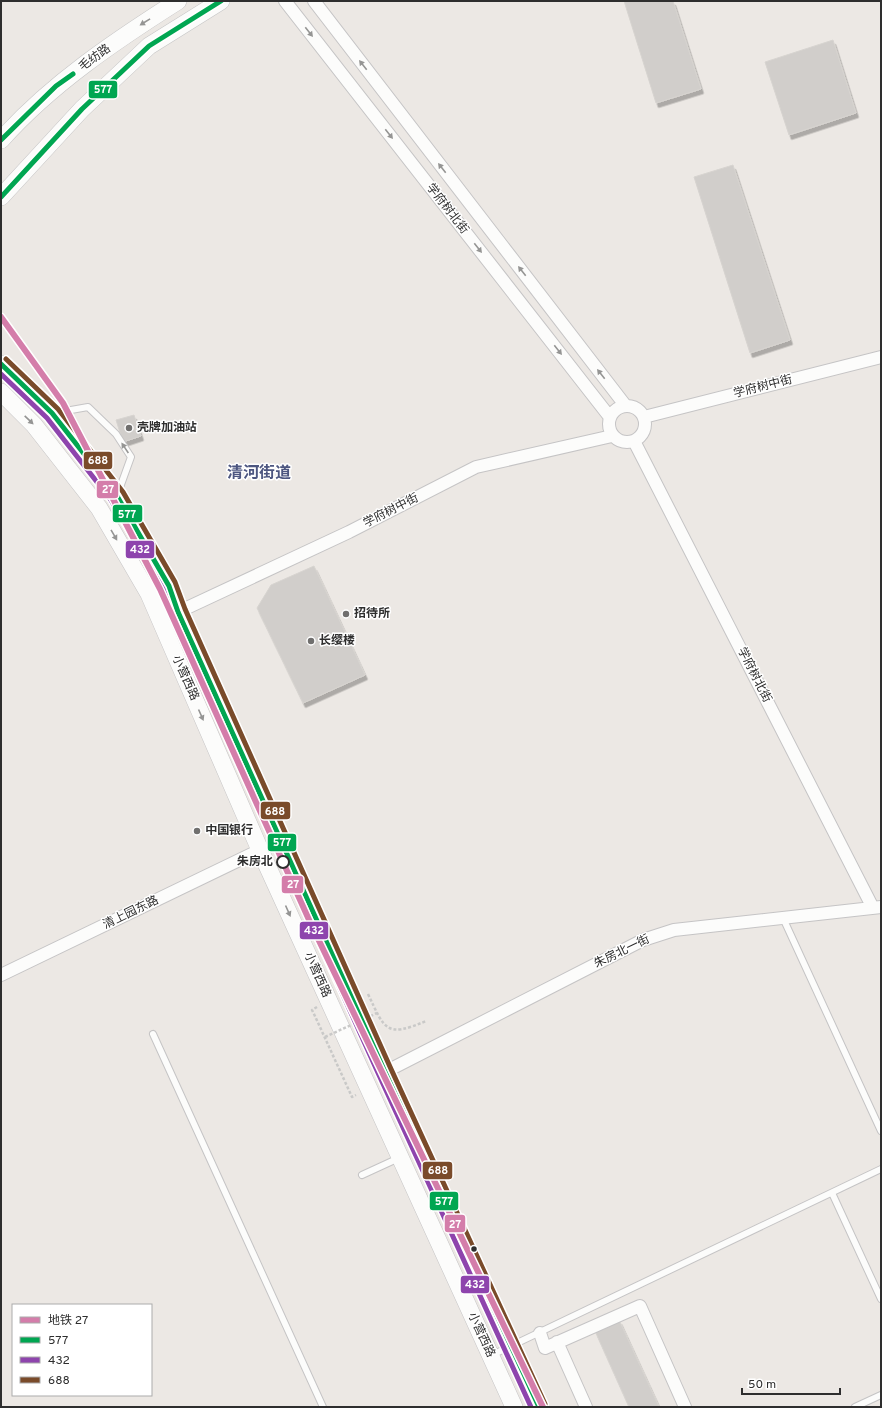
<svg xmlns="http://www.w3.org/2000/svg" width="882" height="1408" font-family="Overpass,'Noto Sans SC',sans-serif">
  <defs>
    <filter id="shadow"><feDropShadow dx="2.5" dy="4.5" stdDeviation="0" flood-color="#0004"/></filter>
  </defs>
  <rect width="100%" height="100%" fill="#ece8e4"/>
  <path fill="#d1cecb" stroke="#d7d4d0" filter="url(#shadow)" d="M 624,1 L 673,1 L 701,89 L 656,103 Z
    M 833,40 L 856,113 L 789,135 L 765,62 Z
    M 733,165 L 790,340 L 750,353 L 694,177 Z
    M 134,415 L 141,436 L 123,442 L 116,420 Z
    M 314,566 L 365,675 L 303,703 L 257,608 L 271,585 Z
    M 619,1320 L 659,1407 L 629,1407 L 595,1331 Z"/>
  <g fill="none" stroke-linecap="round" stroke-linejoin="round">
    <g stroke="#c5c4c5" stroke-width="8">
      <path id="lane" d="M 54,413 L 88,407 L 116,434 L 131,457 L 118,493
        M 783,918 L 881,1131
        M 153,1034 L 323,1407
        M 362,1175 L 399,1158
        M 832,1193 L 881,1299
        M 492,1355 L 881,1169
        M 855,1407 L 881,1395"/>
    </g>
    <g stroke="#c5c4c5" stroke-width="14">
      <path id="street" d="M 285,1 L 609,416
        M 314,1 L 625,405
        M609 424a18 18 0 1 1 36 0a18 18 0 1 1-36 0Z
        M 644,417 L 881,357
        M 634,441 L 873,908
        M 178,612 L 349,532 L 476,467 L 612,436
        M 1,975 L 260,850
        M 385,1072 L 643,940 L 674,930 L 881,907
        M 540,1333 L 545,1348 L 640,1306 L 685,1407
        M 557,1342 L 586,1407"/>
    </g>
    <g stroke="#c5c4c5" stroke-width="18">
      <path id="secondary" d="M 1,140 C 51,84 115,41 178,1
        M 1,197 L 82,109 L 149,46 L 221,1
        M 1,364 L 52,413 L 117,496 L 169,586 L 178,612 L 385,1072 L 539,1407
        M 1,392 L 34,425 L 99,508 L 149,594 L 260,850 L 514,1407"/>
    </g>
    <path stroke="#c9c9c8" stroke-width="2.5" stroke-dasharray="3 2" stroke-linecap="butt" d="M 368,994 C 385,1030 386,1038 426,1021
      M 317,1007 L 312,1010 L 314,1014 L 352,1097 L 356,1095"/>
    <use href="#lane" stroke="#fcfcfb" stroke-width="6"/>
    <use href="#street" stroke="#fcfcfb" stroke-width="12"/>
    <use href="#secondary" stroke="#fcfcfb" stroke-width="17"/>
    <path stroke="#c9c9c8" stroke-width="2.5" stroke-dasharray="3 2" stroke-linecap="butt" d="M 325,1037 L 377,1013"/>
    <g stroke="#fff" stroke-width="8">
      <path id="bus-1" d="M 1,140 L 56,86 L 73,74
        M 1,197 L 82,109 L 149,46 L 221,1
        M 1,364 L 52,413 L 117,496 L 169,586 L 178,612 L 385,1072 L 539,1407"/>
    </g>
    <g stroke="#fff" stroke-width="8">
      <path id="bus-2" d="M 1,374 L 47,418 L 111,500 L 163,589 L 172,615 L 379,1075 L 531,1407"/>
    </g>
    <g stroke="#fff" stroke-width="8">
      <path id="bus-3" d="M 6,359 L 58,409 L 123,492 L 175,582 L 185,609 L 391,1069 L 545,1404"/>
    </g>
    <use href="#bus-1" stroke="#00a651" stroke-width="5"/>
    <use href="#bus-2" stroke="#8e44ad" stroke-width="5"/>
    <use href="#bus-3" stroke="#7a4b2a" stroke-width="5"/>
    <g stroke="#fff" stroke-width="9">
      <path id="metro-1" d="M 1,317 L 63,403 L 160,589 L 310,922 L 543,1407"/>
    </g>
    <use href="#metro-1" stroke="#d47daa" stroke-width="6"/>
  </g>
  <defs><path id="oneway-solid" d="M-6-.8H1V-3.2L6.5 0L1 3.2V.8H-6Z"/></defs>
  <g fill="#959594">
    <use href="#oneway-solid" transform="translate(145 22) rotate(148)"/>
    <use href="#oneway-solid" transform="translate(309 32) rotate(52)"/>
    <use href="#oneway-solid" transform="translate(363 65) rotate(-128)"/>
    <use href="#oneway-solid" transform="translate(389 134) rotate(52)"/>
    <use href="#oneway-solid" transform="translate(442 168) rotate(-128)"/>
    <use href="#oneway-solid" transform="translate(478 248) rotate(52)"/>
    <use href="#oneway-solid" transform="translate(522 271) rotate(-128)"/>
    <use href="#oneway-solid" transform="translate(558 350) rotate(52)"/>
    <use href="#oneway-solid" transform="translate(601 374) rotate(-128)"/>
    <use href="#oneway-solid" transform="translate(29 420) rotate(44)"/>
    <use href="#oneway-solid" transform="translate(125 448) rotate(-124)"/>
    <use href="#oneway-solid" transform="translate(114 535) rotate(60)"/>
    <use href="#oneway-solid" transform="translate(201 715) rotate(66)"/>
    <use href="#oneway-solid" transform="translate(288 911) rotate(66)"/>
  </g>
  <g fill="#706f6e" stroke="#fff" stroke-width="1.5">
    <circle cx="129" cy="428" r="4"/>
    <circle cx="346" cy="614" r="4"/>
    <circle cx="311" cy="641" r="4"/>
    <circle cx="197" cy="831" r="4"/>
  </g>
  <circle fill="#fff" stroke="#2e2e2e" stroke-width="2" cx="283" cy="862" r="6"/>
  <circle fill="#2e2e2e" stroke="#fff" stroke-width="1.5" cx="474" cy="1249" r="3.5"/>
  <g text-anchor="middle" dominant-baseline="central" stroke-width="3" stroke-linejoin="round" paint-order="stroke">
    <g font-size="12" fill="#2e2e2e" stroke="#fff">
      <text transform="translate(95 58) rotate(-36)">毛纺路</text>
      <text transform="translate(447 209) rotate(52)">学府树北街</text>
      <text transform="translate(763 387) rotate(-14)">学府树中街</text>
      <text transform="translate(391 511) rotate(-27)">学府树中街</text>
      <text transform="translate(754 675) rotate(63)">学府树北街</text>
      <text transform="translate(185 678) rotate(66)">小营西路</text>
      <text transform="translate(131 913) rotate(-26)">清上园东路</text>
      <text transform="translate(622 952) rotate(-26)">朱房北一街</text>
      <text transform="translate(317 975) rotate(66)">小营西路</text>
      <text transform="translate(481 1335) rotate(65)">小营西路</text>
    </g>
    <g font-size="12" font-weight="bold" fill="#2e2e2e" stroke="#fff" text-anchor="start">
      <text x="137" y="428">壳牌加油站</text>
      <text x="354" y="614">招待所</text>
      <text x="319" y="641">长缨楼</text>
      <text x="205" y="831">中国银行</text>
    </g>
    <g font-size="12" font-weight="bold" fill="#2e2e2e" stroke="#fff" text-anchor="end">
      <text x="273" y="862">朱房北</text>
    </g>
    <g font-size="16" font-weight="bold" fill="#4d5680" stroke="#fff">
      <text x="259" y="474">清河街道</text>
    </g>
  </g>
  <g stroke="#fff" stroke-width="1.5">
    <rect x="88" y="80" width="30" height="19" rx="4" fill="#00a651"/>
    <rect x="83" y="451" width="30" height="19" rx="4" fill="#7a4b2a"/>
    <rect x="96" y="480" width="23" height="19" rx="4" fill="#d47daa"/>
    <rect x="112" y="504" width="31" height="19" rx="4" fill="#00a651"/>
    <rect x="125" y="540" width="30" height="19" rx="4" fill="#8e44ad"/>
    <rect x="260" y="801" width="31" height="19" rx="4" fill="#7a4b2a"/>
    <rect x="267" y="833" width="30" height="19" rx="4" fill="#00a651"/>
    <rect x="281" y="875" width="23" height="19" rx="4" fill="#d47daa"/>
    <rect x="299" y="921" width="30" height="19" rx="4" fill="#8e44ad"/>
    <rect x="422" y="1161" width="31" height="19" rx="4" fill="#7a4b2a"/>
    <rect x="429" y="1191" width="30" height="20" rx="4" fill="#00a651"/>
    <rect x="444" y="1214" width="22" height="19" rx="4" fill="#d47daa"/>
    <rect x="460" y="1275" width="30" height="19" rx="4" fill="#8e44ad"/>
  </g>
  <g font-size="11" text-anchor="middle" font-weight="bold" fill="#fff">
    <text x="103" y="93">577</text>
    <text x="98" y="464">688</text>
    <text x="108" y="493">27</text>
    <text x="127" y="518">577</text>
    <text x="140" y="553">432</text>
    <text x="275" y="815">688</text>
    <text x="282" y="846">577</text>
    <text x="293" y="888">27</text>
    <text x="314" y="934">432</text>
    <text x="438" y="1174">688</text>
    <text x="444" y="1205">577</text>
    <text x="455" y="1228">27</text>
    <text x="475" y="1288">432</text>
  </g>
  <rect width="882" height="1408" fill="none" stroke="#2e2e2e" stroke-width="4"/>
  <rect x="12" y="1304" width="140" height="92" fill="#ffffff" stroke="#ababab"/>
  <rect x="20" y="1317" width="20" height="6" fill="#d47daa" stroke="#ababab"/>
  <text x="48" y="1324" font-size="12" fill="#2e2e2e">地铁 27</text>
  <rect x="20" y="1337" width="20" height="6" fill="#00a651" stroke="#ababab"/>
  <text x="48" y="1344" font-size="12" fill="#2e2e2e">577</text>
  <rect x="20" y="1357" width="20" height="6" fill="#8e44ad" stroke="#ababab"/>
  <text x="48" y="1364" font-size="12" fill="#2e2e2e">432</text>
  <rect x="20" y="1377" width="20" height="6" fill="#7a4b2a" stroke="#ababab"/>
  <text x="48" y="1384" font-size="12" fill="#2e2e2e">688</text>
  <path d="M742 1388v6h98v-6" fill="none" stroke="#2e2e2e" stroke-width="2"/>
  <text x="748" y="1388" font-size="12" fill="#2e2e2e" stroke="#ffffff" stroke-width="3" paint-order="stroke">50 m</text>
</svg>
